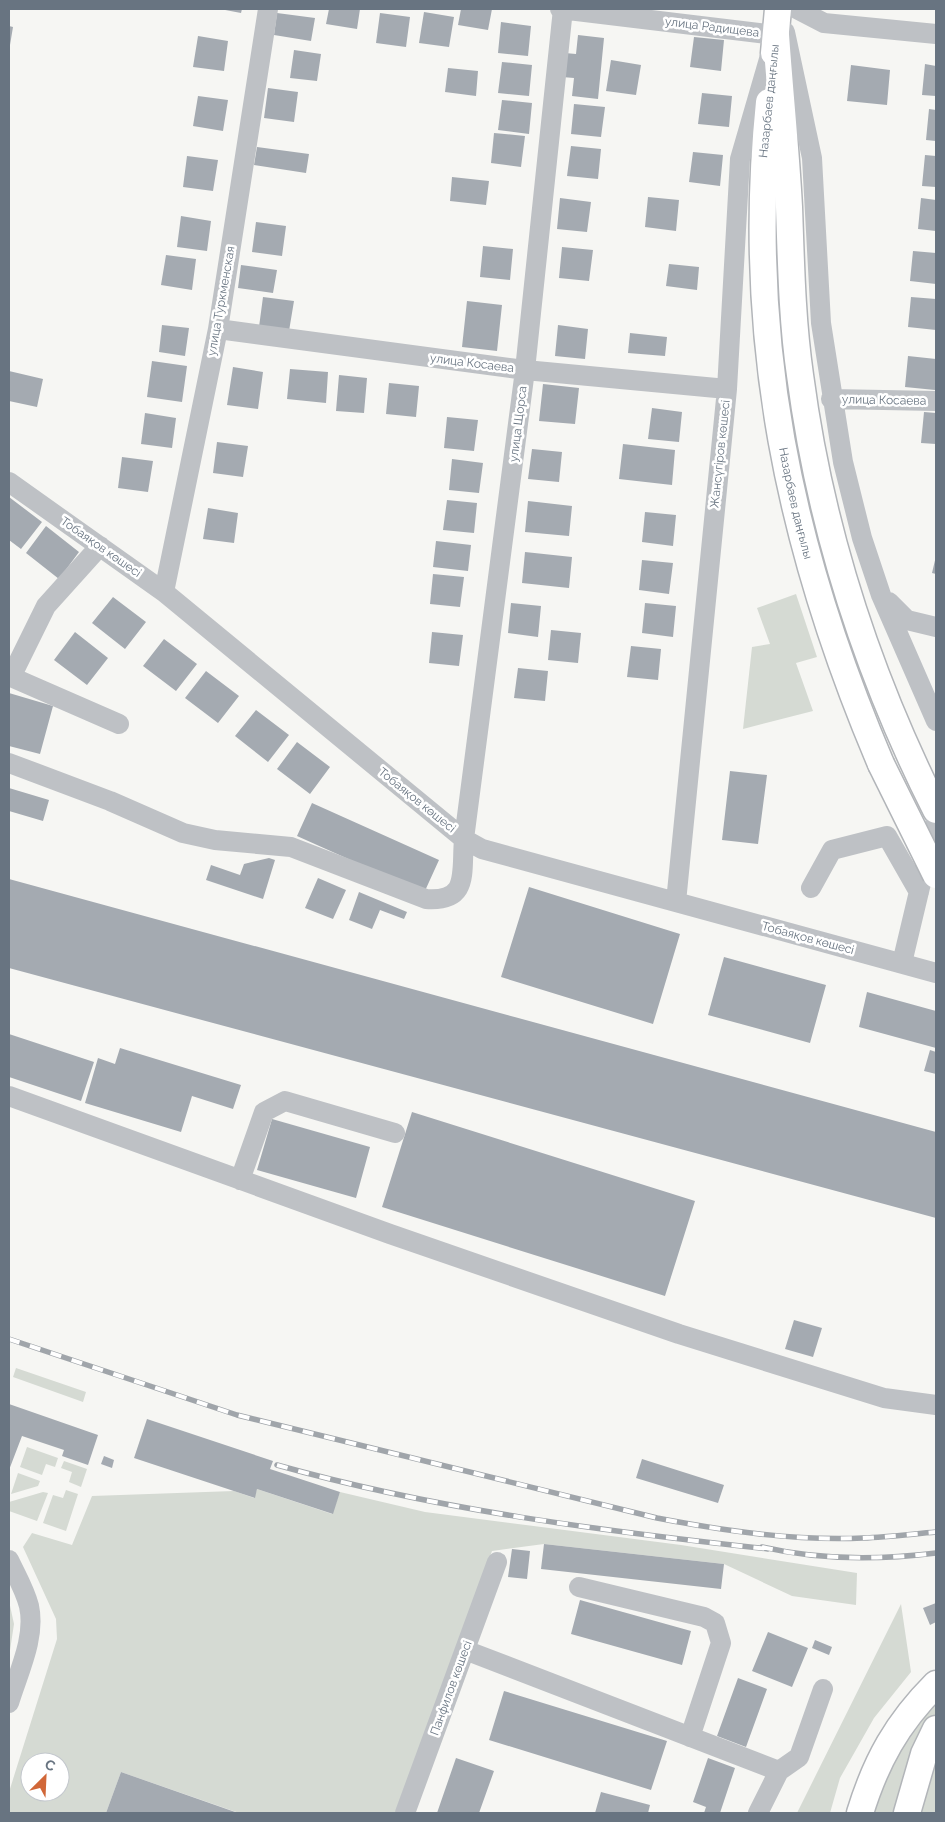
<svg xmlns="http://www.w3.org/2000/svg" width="945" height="1822" font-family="Raleway,sans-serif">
  <rect width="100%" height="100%" fill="#f6f6f3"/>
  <path fill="#d5dad3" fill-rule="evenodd" d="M 796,594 L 817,657 L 796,663 L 813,711 L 743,729 L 752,647 L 770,644 L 757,608 Z
    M 16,1368 L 86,1392 L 83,1402 L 13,1377 Z
    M 27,1447 L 58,1458 L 55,1467 L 46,1464 L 42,1475 L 20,1467 Z
    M 64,1461 L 87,1469 L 81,1487 L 69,1482 L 72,1472 L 61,1468 Z
    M 18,1473 L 40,1481 L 38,1486 L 11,1494 Z
    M 257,1489 L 332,1514 L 340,1492 L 425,1512 L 681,1545 L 857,1573 L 856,1605 L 792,1596 L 724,1564 L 544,1544 L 492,1551 L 395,1813 L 239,1813 L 121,1772 L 106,1813 L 9,1813 L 9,1792 L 57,1639 L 56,1619 L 23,1547 L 32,1533 L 72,1545 L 92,1496 L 234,1491 L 254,1498 ZM 30,1762 L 60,1762 L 60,1792 L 30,1792 Z
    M 66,1490 L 78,1494 L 66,1531 L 43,1523 L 53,1495 L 63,1498 Z
    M 43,1492 L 48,1493 L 37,1521 L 9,1511 L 9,1502 Z
    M 9,1601 L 14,1624 L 9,1657 Z
    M 901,1604 L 911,1672 L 874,1718 L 840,1778 L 830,1813 L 797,1813 Z
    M 936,1693 L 936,1716 L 924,1735 L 899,1813 L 872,1813 L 892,1758 Z
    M 936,1753 L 936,1813 L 916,1813 Z"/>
  <path fill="#a4aab1" d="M 220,9 L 242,9 L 241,13 Z
    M 329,9 L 360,9 L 357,29 L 326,24 Z
    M 461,9 L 492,9 L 488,30 L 458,25 Z
    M 424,12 L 454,17 L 449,47 L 419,43 Z
    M 277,13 L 315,18 L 311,41 L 274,35 Z
    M 380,13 L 410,17 L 406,47 L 376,43 Z
    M 501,22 L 531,26 L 528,56 L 498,53 Z
    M 9,26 L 13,27 L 10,45 L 9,45 Z
    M 578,35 L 604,38 L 598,99 L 572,96 L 574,78 L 562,77 L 565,53 L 576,54 Z
    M 198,36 L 228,41 L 224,71 L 193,67 Z
    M 694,37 L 724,40 L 721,71 L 690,67 Z
    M 294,50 L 321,54 L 317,81 L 290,78 Z
    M 611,60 L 641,65 L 636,95 L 606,91 Z
    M 502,62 L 532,65 L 529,96 L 498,93 Z
    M 925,64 L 936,66 L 936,96 L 922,95 Z
    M 851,65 L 890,70 L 887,105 L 847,101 Z
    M 448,68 L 478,71 L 476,96 L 445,92 Z
    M 268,88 L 298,92 L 294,122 L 264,118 Z
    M 702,93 L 732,96 L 729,127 L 698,124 Z
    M 198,96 L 228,100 L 223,131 L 193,126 Z
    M 502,100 L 532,103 L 529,134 L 498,130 Z
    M 574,104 L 605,107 L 601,137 L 571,134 Z
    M 929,109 L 936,110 L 936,141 L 926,140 Z
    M 494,133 L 525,136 L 521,167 L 491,163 Z
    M 571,146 L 601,149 L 598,179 L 567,176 Z
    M 257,147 L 309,154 L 306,173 L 254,165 Z
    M 693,152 L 723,155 L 720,186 L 689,182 Z
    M 925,155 L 936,156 L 936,187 L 922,186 Z
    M 187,156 L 218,160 L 213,191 L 183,187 Z
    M 452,177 L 489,181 L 486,205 L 450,201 Z
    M 648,197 L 679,200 L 676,231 L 645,227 Z
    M 560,198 L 591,202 L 587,232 L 557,229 Z
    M 921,198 L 936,200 L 936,231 L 918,229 Z
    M 181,216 L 211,221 L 207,251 L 177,247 Z
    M 256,222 L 286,226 L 282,256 L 252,252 Z
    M 483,246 L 513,249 L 510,280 L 480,277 Z
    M 562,247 L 593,250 L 589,281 L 559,278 Z
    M 913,251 L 936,253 L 936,284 L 910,281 Z
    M 166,255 L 196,259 L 192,290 L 161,285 Z
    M 669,264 L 699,267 L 697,290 L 666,286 Z
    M 241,265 L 277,270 L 273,293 L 238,288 Z
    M 263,297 L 294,301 L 289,331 L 259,327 Z
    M 911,297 L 936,299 L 936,330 L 908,327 Z
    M 467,301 L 502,305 L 497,351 L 462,347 Z
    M 162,325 L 189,328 L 185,356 L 159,352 Z
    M 558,325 L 588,329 L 585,359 L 555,356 Z
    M 630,333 L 667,337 L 665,356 L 628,353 Z
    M 908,356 L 936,359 L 935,390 L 905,387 Z
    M 152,361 L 187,366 L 182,402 L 147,397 Z
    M 233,367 L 263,372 L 258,409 L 227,405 Z
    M 290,369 L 328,372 L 326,403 L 287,399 Z
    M 9,371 L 43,379 L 37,407 L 9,401 Z
    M 339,375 L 367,378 L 364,413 L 336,411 Z
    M 389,383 L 419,386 L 416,417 L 386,414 Z
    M 543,384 L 579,388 L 575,424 L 539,421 Z
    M 652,408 L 682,412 L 679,442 L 648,439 Z
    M 924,412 L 936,413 L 936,444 L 921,443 Z
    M 145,413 L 176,418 L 172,448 L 141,444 Z
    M 447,417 L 478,420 L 474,451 L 444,448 Z
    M 217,442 L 248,446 L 243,477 L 213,473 Z
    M 623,444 L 675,450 L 672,485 L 619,479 Z
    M 532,449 L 562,452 L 559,482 L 528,479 Z
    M 122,457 L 153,461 L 148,492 L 118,488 Z
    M 452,459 L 483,463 L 479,493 L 449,490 Z
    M 9,497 L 42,522 L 21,549 L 9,540 Z
    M 447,500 L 477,503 L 474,533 L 443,530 Z
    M 528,501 L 572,506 L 569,536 L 525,532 Z
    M 208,508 L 238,513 L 234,543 L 203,539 Z
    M 645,512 L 676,515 L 673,546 L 642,542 Z
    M 46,526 L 79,552 L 59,579 L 26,553 Z
    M 436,541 L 471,545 L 468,571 L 433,567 Z
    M 525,552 L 572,557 L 569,588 L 522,583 Z
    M 936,556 L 936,574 L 932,573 Z
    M 642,560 L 673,563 L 669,594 L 639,590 Z
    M 433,574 L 464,577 L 460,607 L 430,604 Z
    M 113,597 L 146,622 L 125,649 L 92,623 Z
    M 511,603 L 541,606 L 538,637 L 508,633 Z
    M 645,603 L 676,606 L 673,637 L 642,633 Z
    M 551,630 L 581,633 L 578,663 L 548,660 Z
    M 75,632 L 108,658 L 87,685 L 54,660 Z
    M 432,632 L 463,635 L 459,666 L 429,663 Z
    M 164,639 L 197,664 L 176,691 L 143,666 Z
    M 631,646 L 661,649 L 658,680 L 627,677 Z
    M 518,668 L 548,671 L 545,701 L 514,698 Z
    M 206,671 L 239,696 L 218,723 L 185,698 Z
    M 9,693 L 53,706 L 40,754 L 9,746 Z
    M 256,710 L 289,735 L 268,762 L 235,736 Z
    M 297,742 L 330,767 L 310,794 L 277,769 Z
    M 730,771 L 767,775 L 758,844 L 722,840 Z
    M 9,788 L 49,800 L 43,821 L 9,811 Z
    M 312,803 L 439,860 L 424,893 L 297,836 Z
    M 269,858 L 275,860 L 263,899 L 206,880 L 211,865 L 240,875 L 244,864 Z
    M 318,878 L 346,890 L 333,919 L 305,908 Z
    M 9,879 L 936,1132 L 936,1218 L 9,968 Z
    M 529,887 L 680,934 L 653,1024 L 501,977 Z
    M 359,892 L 407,912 L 404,919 L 380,910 L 372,929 L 349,920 Z
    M 724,957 L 826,985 L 810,1043 L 708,1015 Z
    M 867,992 L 936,1011 L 936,1048 L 859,1027 Z
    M 9,1034 L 94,1062 L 81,1101 L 9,1077 Z
    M 120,1048 L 241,1085 L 233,1109 L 192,1096 L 181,1132 L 85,1103 L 98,1058 L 115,1064 Z
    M 930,1050 L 936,1052 L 936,1074 L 924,1071 Z
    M 412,1112 L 695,1201 L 665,1296 L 382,1207 Z
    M 272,1119 L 370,1147 L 356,1198 L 257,1170 Z
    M 794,1320 L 822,1328 L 813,1357 L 785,1349 Z
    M 9,1404 L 98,1435 L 88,1465 L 62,1456 L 64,1450 L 22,1436 L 9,1470 Z
    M 147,1419 L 273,1461 L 270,1469 L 340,1492 L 333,1514 L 257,1489 L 255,1498 L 134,1458 Z
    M 104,1456 L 114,1460 L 112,1468 L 101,1464 Z
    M 642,1459 L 724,1485 L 718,1503 L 636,1478 Z
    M 544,1544 L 724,1564 L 721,1589 L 541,1569 Z
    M 512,1549 L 530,1551 L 527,1579 L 508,1577 Z
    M 580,1600 L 691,1631 L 682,1665 L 571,1634 Z
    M 936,1603 L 936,1622 L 930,1625 L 923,1608 Z
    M 768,1632 L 808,1648 L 792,1687 L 752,1671 Z
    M 815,1640 L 832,1647 L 829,1655 L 812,1648 Z
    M 738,1678 L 767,1689 L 746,1747 L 717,1736 Z
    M 504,1691 L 667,1741 L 651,1790 L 489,1740 Z
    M 456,1758 L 494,1771 L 479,1813 L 437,1813 Z
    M 708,1758 L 735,1768 L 720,1813 L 704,1813 L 706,1807 L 693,1802 Z
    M 121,1772 L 238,1813 L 106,1813 Z
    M 601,1792 L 650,1805 L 648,1813 L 595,1813 Z"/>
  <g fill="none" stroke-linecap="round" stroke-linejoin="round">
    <g stroke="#b2b5b9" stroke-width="29">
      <g id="major">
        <path d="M 776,35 C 780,92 786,150 789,207 C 791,263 792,320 800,375 C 820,527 867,673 936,810"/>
        <path d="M 774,53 L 778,9"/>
        <path id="s1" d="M 769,102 C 745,337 789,548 881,764"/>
        <path d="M 860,1813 C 876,1761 897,1723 936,1684"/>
        <path d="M 907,1813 L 924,1754 L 936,1729"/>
      </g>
    </g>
    <path stroke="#bec1c5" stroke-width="20" d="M 560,9 L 776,35 L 740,159 L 727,389 L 676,902
      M 797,9 L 824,23 L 936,34
      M 785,32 L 812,158 L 821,323 L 843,462 L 862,538 L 881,595 L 936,721
      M 218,329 L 525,370 L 727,389
      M 831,399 L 936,401
      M 9,482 L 164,592 L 464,839 L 482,849 L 936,973
      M 164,592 L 218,329 L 268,9
      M 889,602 L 907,620 L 936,627
      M 9,676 L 119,724
      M 11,677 L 46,606 L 100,546
      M 9,763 L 110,801 L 183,833 L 215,840 L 291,847 L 426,899 C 470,902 461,873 464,839 L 525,370 L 563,9
      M 811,888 L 832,850 L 887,836 L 919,892
      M 902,963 L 936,820
      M 9,1096 L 390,1234 L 679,1334 L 884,1398 L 936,1405
      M 240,1180 L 264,1112 L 285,1101 L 395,1133
      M 9,1560 C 16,1575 25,1590 29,1606 C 36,1638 18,1673 9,1703
      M 579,1587 L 704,1617 L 715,1623 L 721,1643 L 690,1737
      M 465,1650 L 779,1771 L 799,1757 L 823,1689
      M 405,1813 L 497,1562
      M 758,1813 L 779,1771"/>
    <use href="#major" stroke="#fff" stroke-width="26"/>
    <g stroke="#a0a5aa" stroke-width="5.5">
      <path id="rail" d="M 9,1339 L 237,1415 L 657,1518 C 725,1531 794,1541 863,1538 C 888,1537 912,1534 936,1532
        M 277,1465 C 437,1510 603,1531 768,1549
        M 762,1547 C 818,1560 880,1560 936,1553"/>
    </g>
    <use href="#rail" stroke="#fff" stroke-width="4" stroke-dasharray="11" stroke-linecap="butt"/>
    <g stroke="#b2b5b9" stroke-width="29" stroke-linecap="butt">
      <path id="major-bridge" d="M 881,764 L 936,875"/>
    </g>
    <use href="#major-bridge" stroke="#fff" stroke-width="26"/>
  </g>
  <g text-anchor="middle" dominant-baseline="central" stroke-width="5" stroke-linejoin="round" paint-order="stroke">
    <g font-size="12" fill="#687481" stroke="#fff">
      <text transform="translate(712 27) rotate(7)">улица Радищева</text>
      <text transform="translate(769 101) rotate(-84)">Назарбаев даңғылы</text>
      <text transform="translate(221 301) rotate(-80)">улица Туркменская</text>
      <text transform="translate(472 363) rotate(7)">улица Косаева</text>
      <text transform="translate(884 400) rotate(1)">улица Косаева</text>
      <text transform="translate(518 424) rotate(-83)">улица Щорса</text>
      <text transform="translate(720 454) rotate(-84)">Жансүгіров көшесі</text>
      <text stroke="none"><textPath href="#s1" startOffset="404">Назарбаев даңғылы</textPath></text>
      <text transform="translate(101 547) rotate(35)">Тобаяқов көшесі</text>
      <text transform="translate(417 800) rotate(39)">Тобаяқов көшесі</text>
      <text transform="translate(808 938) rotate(15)">Тобаяқов көшесі</text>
      <text transform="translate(451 1688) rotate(-70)">Панфилов көшесі</text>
    </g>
  </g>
  <rect width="945" height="1822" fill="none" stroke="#687481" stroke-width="20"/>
  <g transform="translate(45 1777) rotate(24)"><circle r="24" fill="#ffffff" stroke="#c3c7cd"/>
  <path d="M0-4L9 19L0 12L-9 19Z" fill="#d16738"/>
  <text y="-8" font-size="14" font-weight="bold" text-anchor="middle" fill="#687481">С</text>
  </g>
</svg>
